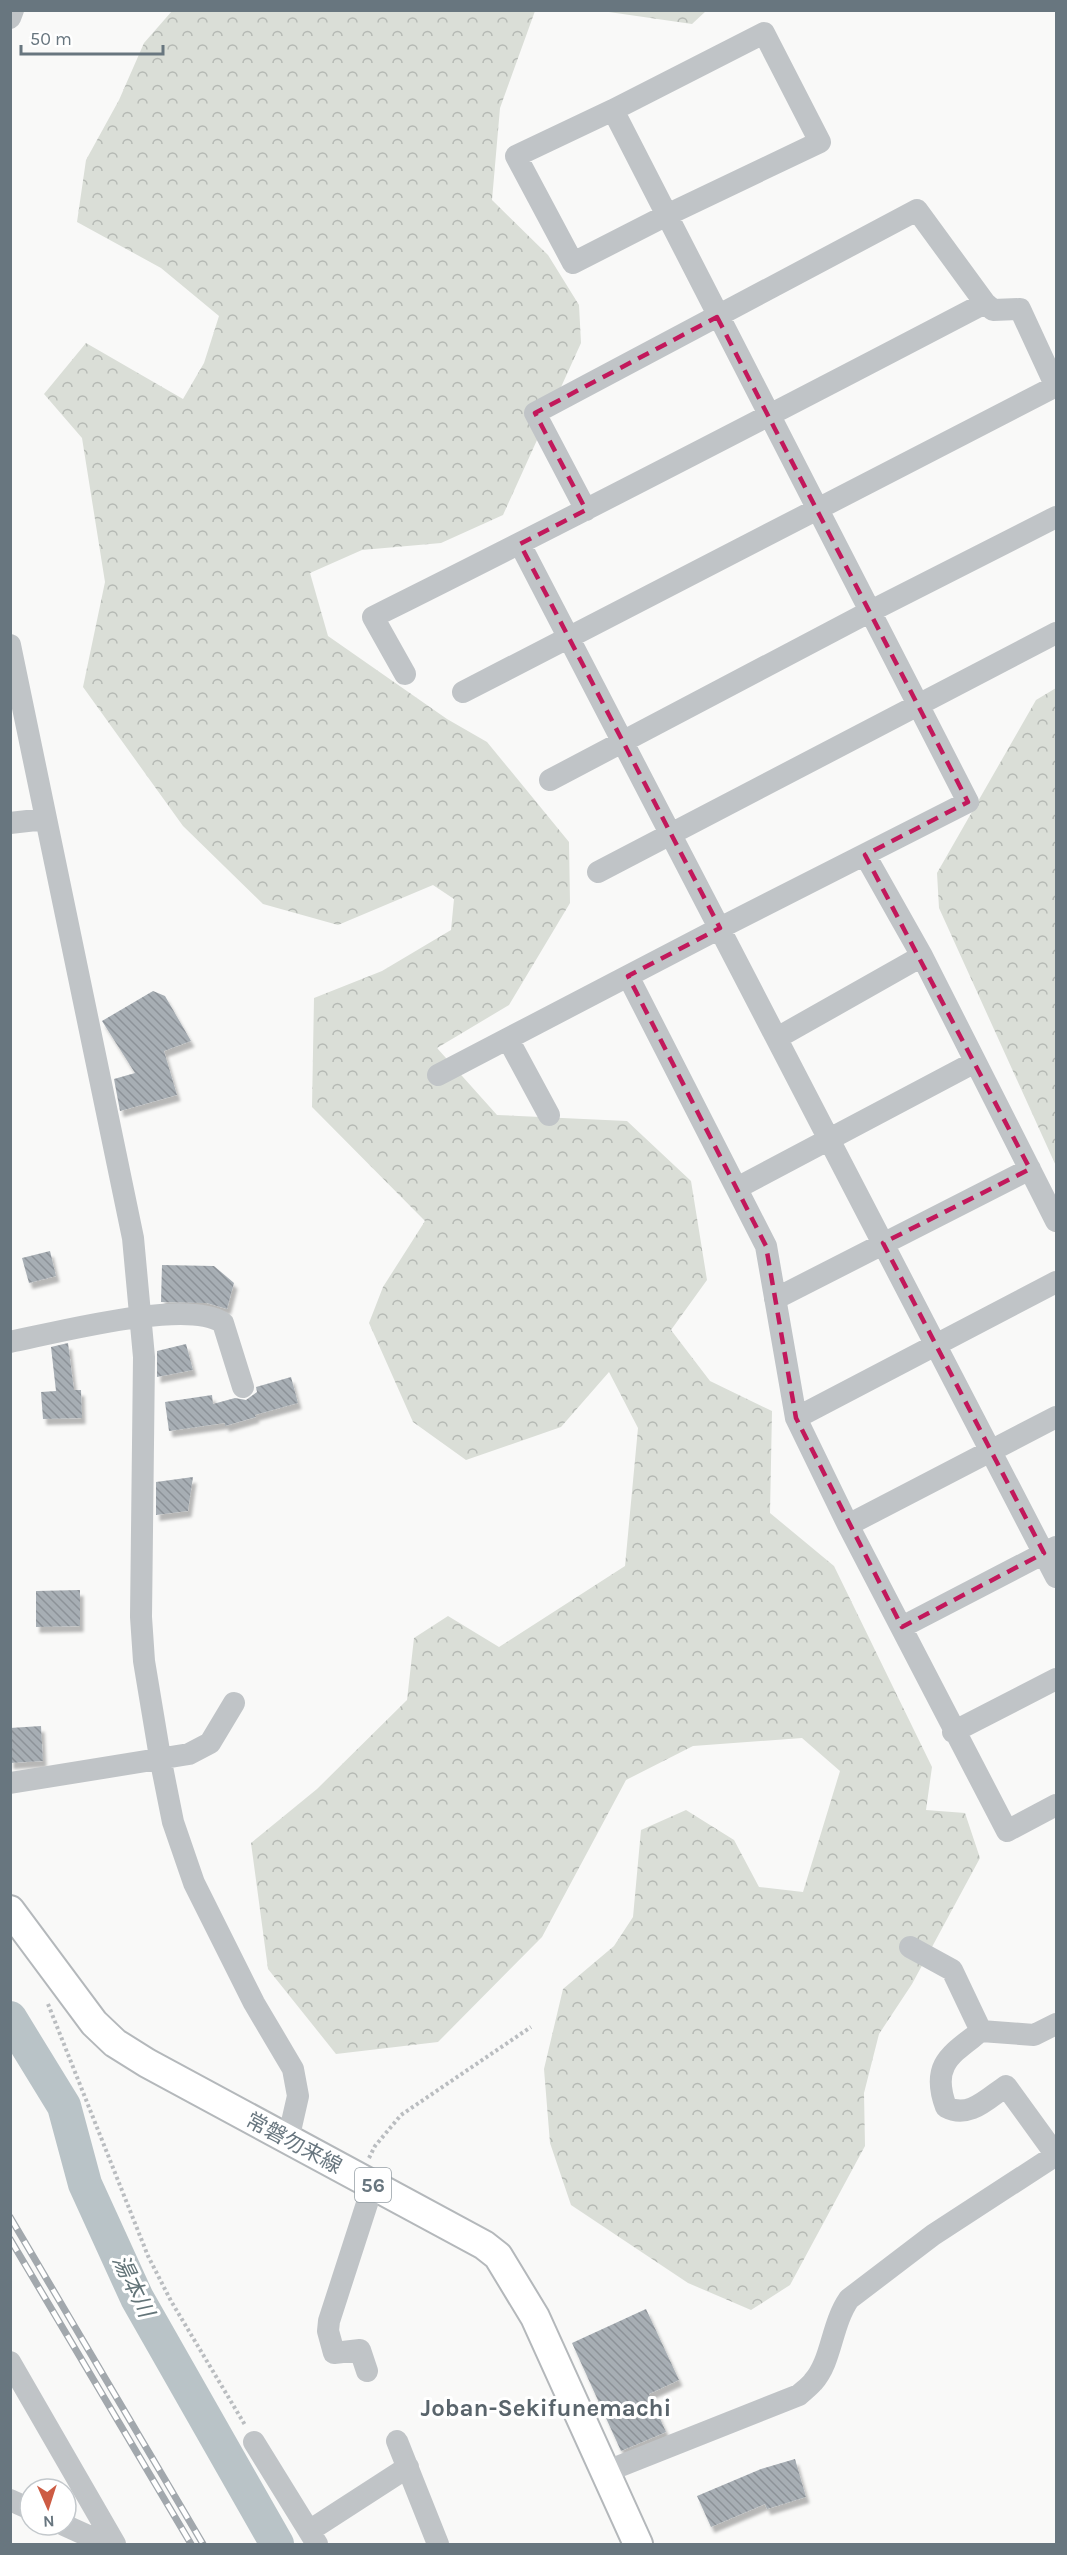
<svg xmlns="http://www.w3.org/2000/svg" width="1067" height="2555" font-family="Karla,'Noto Sans JP',sans-serif">
  <defs>
    <pattern id="forest-crowns" width="20" height="18" patternUnits="userSpaceOnUse" patternTransform="scale(1.5)"><rect width="20" height="18" fill="#daded7"/><path d="M2 6a3 3 0 1 1 6 0M12 15a3 3 0 1 1 6 0" fill="none" stroke="#b5b9b4"/></pattern>
    <pattern id="building-back-hatch" width="6" height="6" patternUnits="userSpaceOnUse" patternTransform="scale(1.5)"><rect width="6" height="6" fill="#a7aeb4"/><path d="M-1 5l2 2M0 0l6 6M5-1l2 2" fill="none" stroke="#8c9298"/></pattern>
    <filter id="shadow"><feDropShadow dx="3.5" dy="6" stdDeviation="1.5" flood-color="#0004"/></filter>
  </defs>
  <rect width="100%" height="100%" fill="#f9f9f8"/>
  <path fill="url(#forest-crowns)" d="M 172,11 L 535,11 L 500,108 L 492,200 L 548,255 L 579,305 L 581,343 L 503,515 L 441,543 L 362,550 L 310,573 L 328,636 L 447,719 L 487,742 L 569,842 L 570,903 L 509,1005 L 437,1048 L 497,1115 L 627,1121 L 691,1181 L 707,1280 L 671,1330 L 710,1381 L 772,1411 L 770,1513 L 834,1566 L 932,1767 L 926,1810 L 965,1813 L 980,1858 L 912,1984 L 879,2034 L 864,2093 L 865,2146 L 790,2285 L 751,2310 L 688,2283 L 571,2205 L 550,2143 L 544,2069 L 563,1989 L 614,1946 L 633,1917 L 641,1830 L 686,1810 L 734,1840 L 759,1887 L 803,1892 L 840,1771 L 802,1738 L 693,1746 L 626,1780 L 542,1937 L 438,2042 L 336,2054 L 268,1969 L 251,1843 L 317,1789 L 407,1700 L 414,1638 L 448,1616 L 499,1647 L 625,1566 L 638,1428 L 609,1372 L 561,1427 L 466,1460 L 413,1422 L 369,1323 L 383,1287 L 425,1221 L 312,1107 L 314,998 L 382,971 L 451,930 L 454,899 L 433,885 L 338,925 L 263,904 L 183,826 L 83,687 L 105,582 L 82,438 L 44,394 L 86,343 L 183,399 L 204,363 L 219,316 L 161,268 L 77,222 L 86,160 L 119,100 L 144,43 Z
    M 602,11 L 706,11 L 692,24 Z
    M 1056,688 L 1056,1166 L 939,908 L 937,873 L 1036,700 Z"/>
  <g fill="none" stroke-linecap="round" stroke-linejoin="round">
    <path stroke="#b9c3c7" stroke-width="34" d="M 10,2018 L 64,2106 L 85,2184 L 137,2298 L 277,2544"/>
  </g>
  <path fill="url(#building-back-hatch)" filter="url(#shadow)" d="M 153,991 L 165,996 L 191,1041 L 164,1051 L 177,1095 L 120,1111 L 114,1079 L 135,1073 L 102,1021 Z
    M 50,1251 L 56,1276 L 29,1283 L 22,1258 Z
    M 162,1265 L 214,1266 L 234,1283 L 227,1309 L 207,1303 L 161,1302 Z
    M 68,1343 L 74,1390 L 81,1390 L 82,1418 L 43,1419 L 41,1392 L 56,1391 L 51,1347 Z
    M 186,1344 L 193,1370 L 157,1377 L 157,1351 Z
    M 291,1377 L 298,1403 L 255,1415 L 256,1417 L 225,1426 L 225,1423 L 169,1431 L 165,1402 L 212,1395 L 213,1404 L 235,1398 L 246,1400 L 257,1392 L 256,1387 Z
    M 193,1477 L 188,1511 L 156,1515 L 156,1482 Z
    M 80,1590 L 80,1626 L 36,1627 L 36,1591 Z
    M 41,1726 L 43,1761 L 10,1763 L 10,1728 Z
    M 646,2309 L 679,2380 L 649,2394 L 666,2432 L 621,2451 L 572,2343 Z
    M 795,2459 L 806,2497 L 767,2509 L 765,2504 L 711,2527 L 697,2496 L 761,2469 Z"/>
  <g fill="none" stroke-linecap="round" stroke-linejoin="round">
    <g stroke="#b4b8bb" stroke-width="32">
      <path id="major" d="M 10,1910 L 94,2023 L 115,2043 L 147,2063 L 484,2245 L 498,2256 L 535,2317 L 638,2544"/>
    </g>
    <path stroke="#babdc0" stroke-width="4" stroke-dasharray="3 3" stroke-linecap="butt" d="M 48,2004 L 148,2256 L 171,2301 L 245,2425
      M 369,2158 L 375,2146 L 401,2115 L 531,2027"/>
    <path stroke="#c0c4c7" stroke-width="22" d="M 10,18 L 13,10
      M 764,33 L 820,142 L 667,215 L 573,263 L 516,156 L 613,110 Z
      M 985,303 L 993,310 L 1020,309 L 1056,387
      M 520,544 L 1056,1577
      M 10,645 L 133,1238 L 144,1357 L 141,1617 L 144,1661 L 160,1757 L 173,1822 L 194,1883 L 254,2003 L 293,2069 L 298,2096 L 288,2140
      M 405,674 L 373,617 C 578,515 782,409 985,303 L 917,210 L 535,413 L 586,510
      M 463,692 L 1056,386
      M 550,780 L 869,612 L 1056,517
      M 10,823 L 45,819
      M 865,855 L 922,956 L 1056,1221
      M 598,872 L 1056,633
      M 628,976 L 766,1246 L 796,1418 L 848,1525 L 1007,1831 L 1056,1805
      M 777,1038 L 922,956
      M 508,1039 L 549,1115
      M 438,1075 L 720,928 L 968,802 L 613,110
      M 737,1188 L 975,1062
      M 775,1299 L 1030,1169
      M 10,1342 C 55,1333 187,1298 223,1323 L 243,1387
      M 796,1418 L 1056,1282
      M 848,1525 L 1056,1417
      M 902,1627 L 1056,1547
      M 953,1732 L 1056,1679
      M 10,1783 L 189,1754 L 210,1743 L 234,1703
      M 910,1947 L 952,1970 L 981,2031 L 1034,2035 L 1056,2024
      M 981,2031 C 952,2054 930,2064 946,2107 C 969,2119 987,2099 1006,2086 L 1056,2155
      M 10,2362 L 115,2544
      M 367,2371 L 360,2350 L 334,2353 L 328,2331 L 329,2321 L 373,2185
      M 397,2441 L 438,2544
      M 254,2442 L 317,2544
      M 605,2472 L 799,2395 C 803,2391 809,2387 813,2382 C 832,2361 831,2325 849,2299 L 933,2235 L 1056,2155
      M 10,2500 L 30,2509
      M 64,2525 L 106,2544
      M 309,2531 L 408,2467"/>
    <use href="#major" stroke="#fff" stroke-width="28"/>
    <g stroke="#a2a8ad" stroke-width="7">
      <path id="rail" d="M 10,2217 L 203,2544
        M 10,2239 L 191,2544"/>
    </g>
    <use href="#rail" stroke="#fff" stroke-width="4.5" stroke-dasharray="14" stroke-linecap="butt"/>
  </g>
  <path fill="none" stroke="#c2185b" stroke-width="4.5" stroke-dasharray="12 8" stroke-linejoin="round" d="M 717,317 L 968,802 L 865,855 L 1030,1169 L 883,1243 L 1044,1553 L 902,1627 L 796,1418 L 766,1246 L 628,976 L 720,928 L 520,544 L 586,510 L 535,413 Z"/>
  <g text-anchor="middle" dominant-baseline="central" stroke-width="6" stroke-linejoin="round" paint-order="stroke">
    <rect fill="#fff" stroke="#959fa5" stroke-width="1.5" x="355" y="2168" width="36" height="34" rx="4.5"/>
    <g font-size="20" font-weight="bold" fill="#68767f">
      <text x="373" y="2185">56</text>
    </g>
    <g font-size="21" fill="#68767f" stroke="#fff">
      <text transform="translate(294 2143) rotate(28)">常磐勿来線</text>
    </g>
    <g font-size="22" font-style="italic" fill="#637478" stroke="#fff">
      <text transform="translate(133 2286) rotate(64)">湯本川</text>
    </g>
    <g font-size="24" font-weight="bold" fill="#59646b" stroke="#fff">
      <text x="546" y="2408">Joban-Sekifunemachi</text>
    </g>
  </g>
  <rect width="1067" height="2555" fill="none" stroke="#68767f" stroke-width="24"/>
  <g transform="translate(48 2507) rotate(177)"><circle r="28" fill="#ffffff" stroke="#c3c8cc" stroke-width="1.5"/>
  <path d="M0-4.5L10 22L0 15L-10 22Z" fill="#cd5c44"/>
  <text y="-9" font-size="16" font-weight="bold" text-anchor="middle" fill="#68767f">N</text>
  </g>
  <path d="M21 45v9h142v-9" fill="none" stroke="#68767f" stroke-width="3"/>
  <text x="30" y="45" font-size="18" fill="#68767f" stroke="#ffffff" stroke-width="4.5" paint-order="stroke">50 m</text>
</svg>
